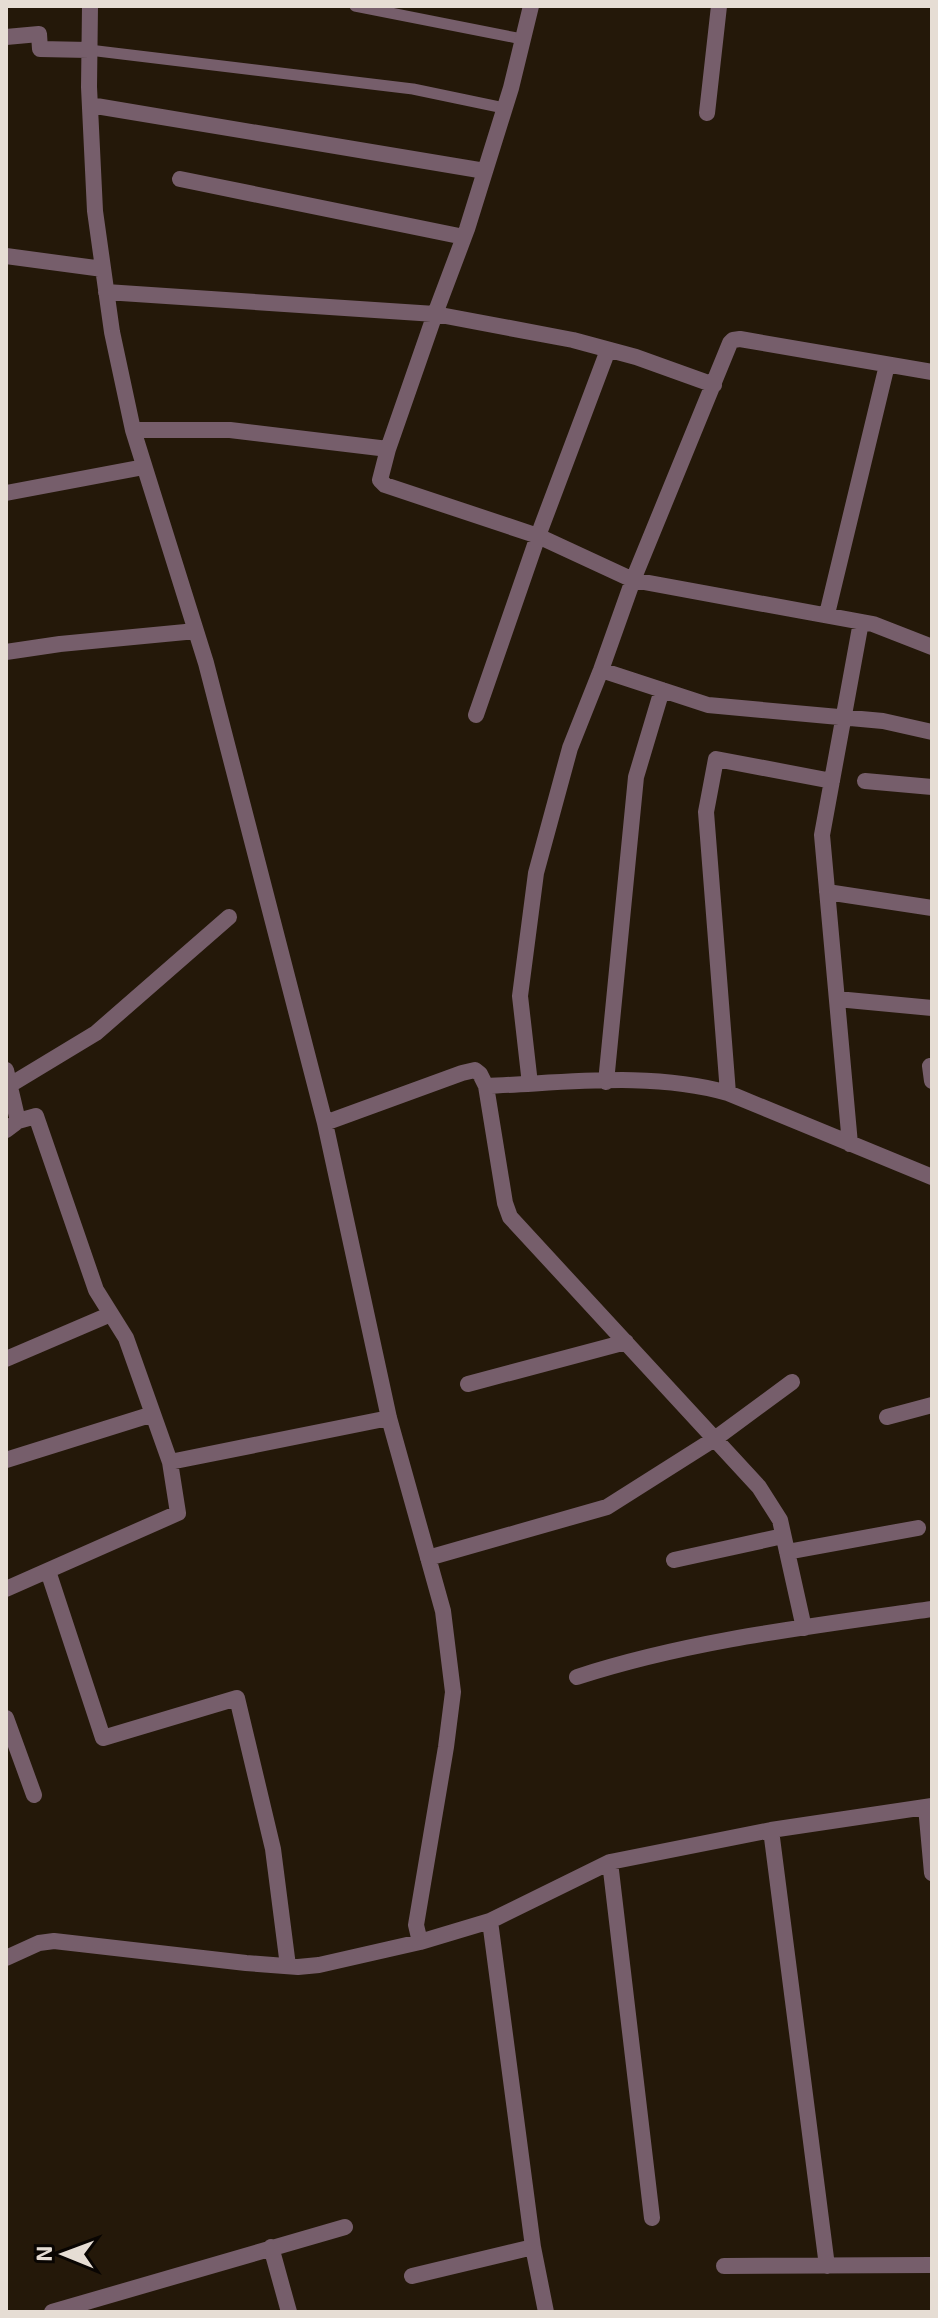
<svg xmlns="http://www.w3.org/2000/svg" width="938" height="2318" font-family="'Exo 2',sans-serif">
  <rect width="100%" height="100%" fill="#241809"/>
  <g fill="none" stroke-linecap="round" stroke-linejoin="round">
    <path stroke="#765e6b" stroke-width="11" d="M 355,6 L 522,39
      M 89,50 L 413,89 L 504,108"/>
    <path stroke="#765e6b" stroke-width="16" d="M 90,6 L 89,87 L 95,211 L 112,332 L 133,430 L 206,663 L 325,1123 L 389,1418 L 443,1611 L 453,1692 L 446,1747 L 416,1925 L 420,1942
      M 531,6 L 511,88 L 467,229 L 435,314 L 388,449 L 380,480 L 385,485 L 538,536 L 633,580 L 873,624 L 932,647
      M 6,37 L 39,34 L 40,49 L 89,50
      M 90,105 L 485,171
      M 707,113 L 719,6
      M 180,179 L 464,237
      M 6,256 L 103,269
      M 106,292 L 435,314 L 573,340 L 636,357 L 714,385
      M 133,430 L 230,430 L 388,449
      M 6,493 L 144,467
      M 827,614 L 887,365
      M 6,652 L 60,644 L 196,631
      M 601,670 L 708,705 L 883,721 L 932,732
      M 476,715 L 538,536 L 608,350
      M 865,781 L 932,787
      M 827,892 L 932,908
      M 837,999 L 932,1008
      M 930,1066 L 932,1081
      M 6,1070 L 18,1121
      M 606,1082 L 636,777 L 662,690
      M 530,1084 L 520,996 L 536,873 L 570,748 L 601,670 L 633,580 L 730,343 L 733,340 L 740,339 L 932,372
      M 10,1085 L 96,1033 L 229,917
      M 486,1086 C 565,1083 651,1071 728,1093 L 932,1177
      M 728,1093 L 706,812 L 716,759 L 832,781
      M 325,1123 L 462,1073 L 475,1070 L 480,1074 L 486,1086 L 505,1203 L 510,1217 L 759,1487 L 780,1520 L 804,1628
      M 6,1130 L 18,1121 L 36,1116 L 96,1290 L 126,1338 L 170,1462 L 389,1418
      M 850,1144 L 822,835 L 861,622
      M 6,1359 L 111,1314
      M 468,1384 L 626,1342
      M 887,1417 L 932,1405
      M 6,1460 L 153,1414
      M 787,1552 L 918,1528
      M 428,1558 L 607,1507 L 716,1438 L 792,1382
      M 674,1560 L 783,1536
      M 48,1571 L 103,1738 L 237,1698 L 273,1849 L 288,1966
      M 6,1589 L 178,1513 L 170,1462
      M 577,1677 C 691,1640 813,1626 932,1609
      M 6,1718 L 34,1795
      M 926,1807 L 932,1873
      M 771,1830 L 827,2266
      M 610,1862 L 652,2218
      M 490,1921 L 533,2247 L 546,2312
      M 6,1958 L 39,1943 L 54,1941 L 246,1963 L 298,1967 L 319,1965 L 420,1942 L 490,1921 L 610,1862 L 771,1830 L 932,1806
      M 271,2247 L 289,2312
      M 724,2266 L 932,2265
      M 412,2276 L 533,2247
      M 52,2312 L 345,2227"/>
  </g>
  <rect width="938" height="2318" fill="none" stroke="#e6ddd4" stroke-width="16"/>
  <g transform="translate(64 2254) rotate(271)" stroke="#090502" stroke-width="6" paint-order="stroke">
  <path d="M0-6L14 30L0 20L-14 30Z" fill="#e6ddd4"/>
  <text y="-12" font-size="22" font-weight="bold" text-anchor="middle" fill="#e6ddd4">N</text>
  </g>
</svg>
